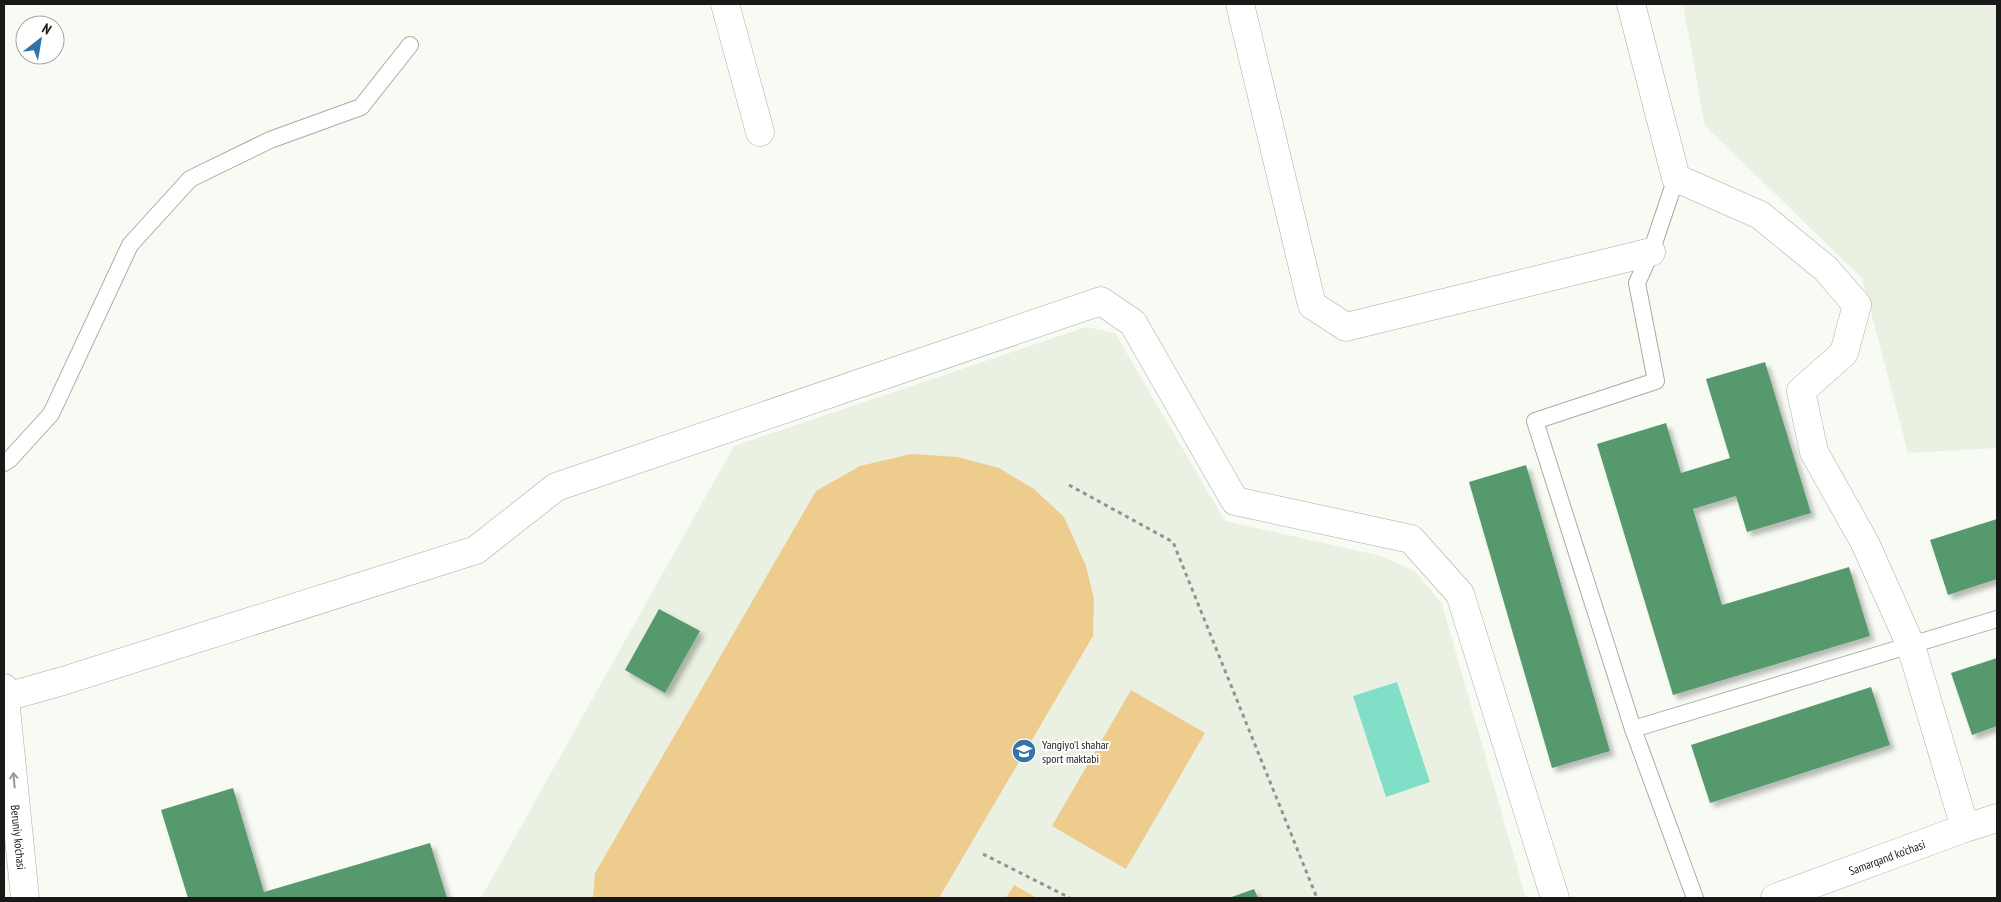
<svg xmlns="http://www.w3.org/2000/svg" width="2001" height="902" font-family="'PT Sans Narrow',sans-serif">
  <defs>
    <filter id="shadow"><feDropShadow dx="4.5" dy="4.5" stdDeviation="2.5" flood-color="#0004"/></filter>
  </defs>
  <rect width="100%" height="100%" fill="#f7fbf4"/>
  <path fill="#eaf1e3" d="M 1683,4 L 1997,4 L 1997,448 L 1908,453 L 1862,278 L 1705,126 Z
    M 1086,327 L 1115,333 L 1225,521 L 1381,556 L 1416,572 L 1442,604 L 1526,898 L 481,898 L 734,446 Z"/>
  <path fill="#edcc8d" d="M 911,454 L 958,457 L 999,468 L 1034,489 L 1064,517 L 1086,566 L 1094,599 L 1093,636 L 939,898 L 593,898 L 595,873 L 816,491 L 860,466 Z
    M 1131,690 L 1205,733 L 1126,869 L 1052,826 Z
    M 1014,885 L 1037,898 L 1006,898 Z"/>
  <path fill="#81dec7" d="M 1397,682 L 1430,782 L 1386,797 L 1353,696 Z"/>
  <path fill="#57996c" filter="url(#shadow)" d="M 1765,362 L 1811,513 L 1747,532 L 1736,496 L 1693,509 L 1722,605 L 1849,567 L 1870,636 L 1673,695 L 1597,444 L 1666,423 L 1681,473 L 1730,458 L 1706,379 Z
    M 1526,465 L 1610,751 L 1552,768 L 1469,482 Z
    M 1997,519 L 1997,579 L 1948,595 L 1930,540 Z
    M 659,609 L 700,631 L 665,693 L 625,670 Z
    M 1997,658 L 1997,726 L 1972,735 L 1951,673 Z
    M 1871,687 L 1890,745 L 1710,803 L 1691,745 Z
    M 233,788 L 264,892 L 430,843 L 447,898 L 188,898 L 161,810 Z
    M 1254,889 L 1258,898 L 1229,898 Z"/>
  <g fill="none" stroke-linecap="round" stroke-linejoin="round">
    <g stroke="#a8aca5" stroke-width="18">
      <path id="service" d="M 1676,178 L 1651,252 L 1637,283 L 1656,381 L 1535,421 L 1633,729 L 1695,898
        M 4,463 L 10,459 L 51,414 L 130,245 L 190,179 L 270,140 L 361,107 L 410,45
        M 1633,729 L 1997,619"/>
    </g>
    <g stroke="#a8aca5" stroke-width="29">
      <g id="minor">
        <path d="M 725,4 L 760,132"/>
        <path d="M 1240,4 L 1312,305 L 1346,327 L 1651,252"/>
        <path d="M 1631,4 L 1676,178 L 1760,215 L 1826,269 L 1857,305 L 1844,353 L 1801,391 L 1814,452 L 1865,543 L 1911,646 L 1965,828"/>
        <path d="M 6,697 L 63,681 L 476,550 L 556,487 L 1101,301 L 1133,323 L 1235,501 L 1411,539 L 1460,594 L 1555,898"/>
        <path id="s1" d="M 1775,898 L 1965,828 L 1997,818"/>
      </g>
    </g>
    <g stroke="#a8aca5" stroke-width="29">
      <g id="secondary">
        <path id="s2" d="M 4,688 L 25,898"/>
      </g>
    </g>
    <path stroke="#91948f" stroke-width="3" stroke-dasharray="4 4" stroke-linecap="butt" d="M 1069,485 L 1173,542 L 1317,898
      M 983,854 L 1070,898"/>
    <use href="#service" stroke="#fff" stroke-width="16"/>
    <use href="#minor" stroke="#fff" stroke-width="28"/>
    <use href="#secondary" stroke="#fff" stroke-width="28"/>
  </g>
  <defs><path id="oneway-shaft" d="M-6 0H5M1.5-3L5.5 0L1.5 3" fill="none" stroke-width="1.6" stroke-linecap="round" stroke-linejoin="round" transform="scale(1.25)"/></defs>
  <use stroke="#989897" href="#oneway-shaft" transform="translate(14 780) rotate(-95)"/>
  <defs>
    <g id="school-disc" transform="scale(1.25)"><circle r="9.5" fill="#3074aa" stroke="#fff"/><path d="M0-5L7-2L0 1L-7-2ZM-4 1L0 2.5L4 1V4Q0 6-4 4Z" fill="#fff"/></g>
  </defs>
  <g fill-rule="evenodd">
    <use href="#school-disc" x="1024" y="751"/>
  </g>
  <g text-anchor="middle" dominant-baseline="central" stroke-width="4" stroke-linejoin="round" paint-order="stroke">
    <g font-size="12" fill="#191a18" stroke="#fff" text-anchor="start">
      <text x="1042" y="744">Yangiyo'l shahar<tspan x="1042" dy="14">sport maktabi</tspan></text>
    </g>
    <g font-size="12" fill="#191a18" stroke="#fff">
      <text stroke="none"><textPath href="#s2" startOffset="150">Beruniy ko'chasi</textPath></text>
      <text stroke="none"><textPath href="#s1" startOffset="119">Samarqand ko'chasi</textPath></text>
    </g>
  </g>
  <rect width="2001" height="902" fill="none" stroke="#191a18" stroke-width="10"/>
  <g transform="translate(40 40) rotate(31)"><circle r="24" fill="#ffffff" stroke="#a3a3a3"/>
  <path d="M0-4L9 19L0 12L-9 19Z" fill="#3074aa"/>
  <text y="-8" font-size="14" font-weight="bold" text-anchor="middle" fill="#191a18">N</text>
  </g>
</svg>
